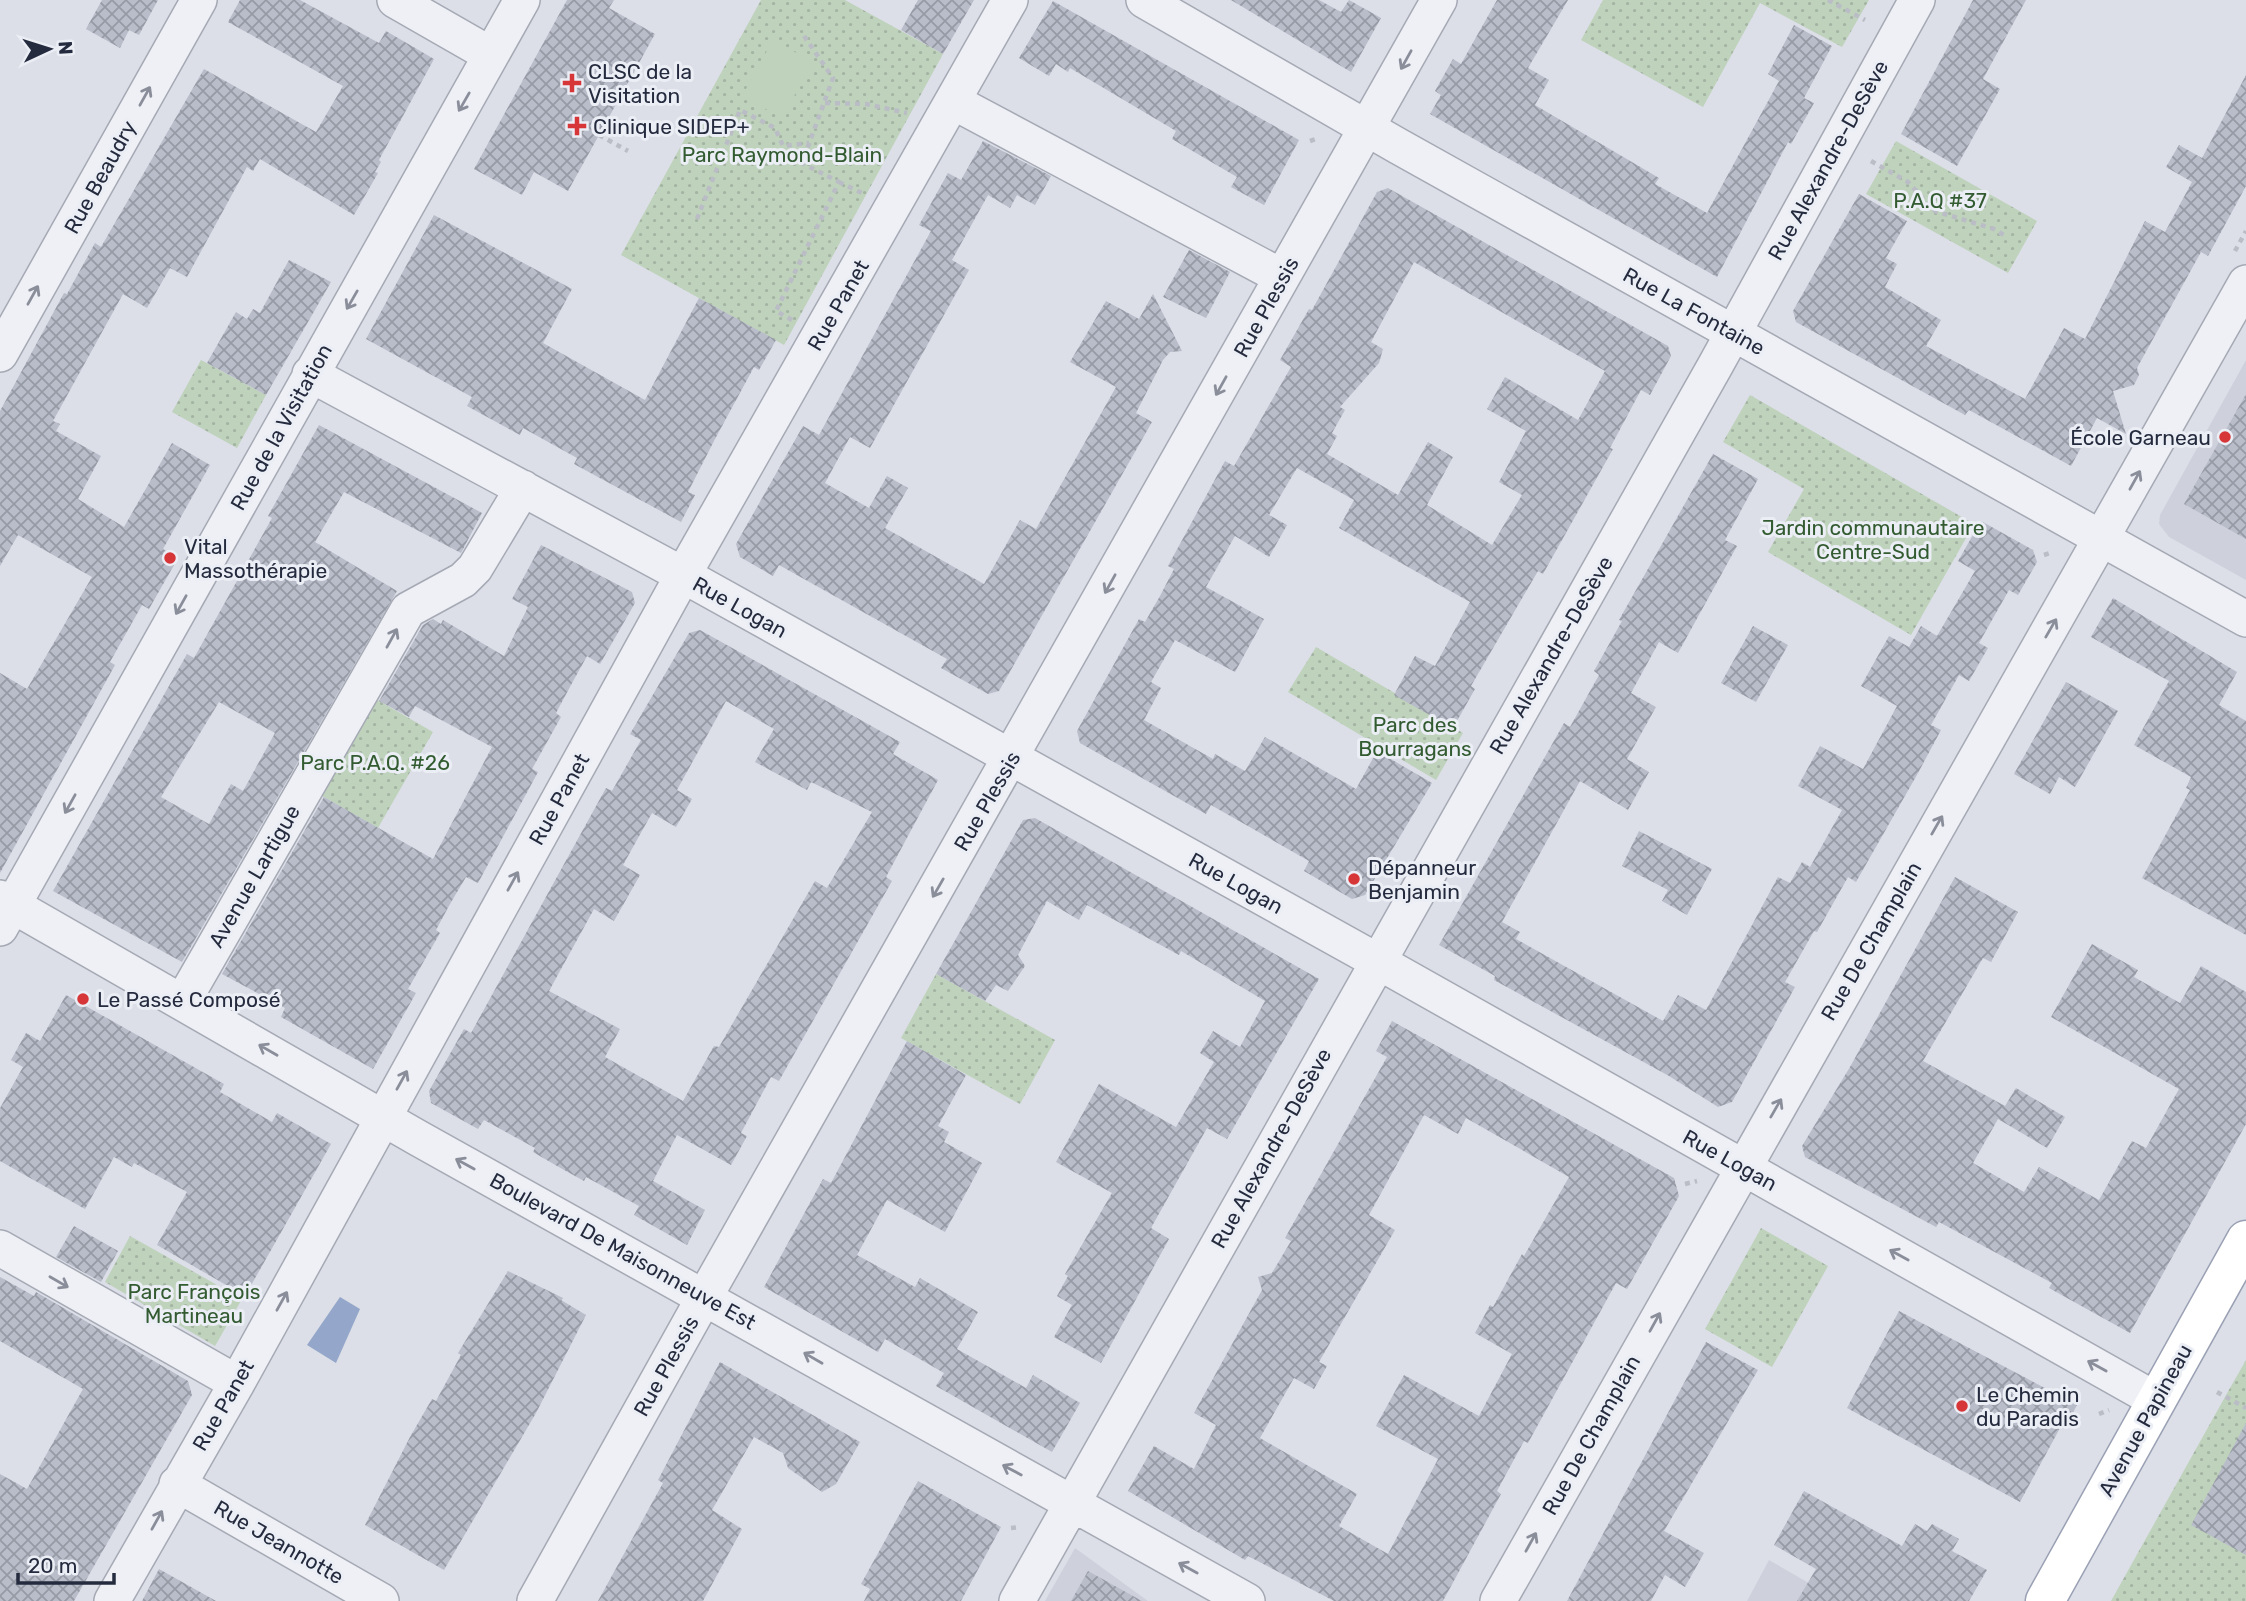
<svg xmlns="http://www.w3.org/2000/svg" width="2246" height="1601" font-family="Rubik,sans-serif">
  <defs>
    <pattern id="green-dots" width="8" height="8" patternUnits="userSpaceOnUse" patternTransform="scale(1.75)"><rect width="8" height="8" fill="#bfd2bc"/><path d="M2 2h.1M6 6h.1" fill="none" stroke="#a4b4a3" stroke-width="1.8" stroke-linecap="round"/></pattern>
    <pattern id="building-cross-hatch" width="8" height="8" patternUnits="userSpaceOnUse" patternTransform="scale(1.75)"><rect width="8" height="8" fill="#b9bdca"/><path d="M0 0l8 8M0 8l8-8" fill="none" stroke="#969aa5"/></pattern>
  </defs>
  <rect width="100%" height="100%" fill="#dcdfe7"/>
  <path fill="#ced1dc" d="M 2246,360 L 2246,580 L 2169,537 L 2159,524 L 2160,515 Z
    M 1075,1548 L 1148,1601 L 1045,1601 Z
    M 1769,1560 L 1840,1601 L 1747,1601 Z"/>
  <path fill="url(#green-dots)" d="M 761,0 L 845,0 L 943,54 L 784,345 L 621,255 Z
    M 1603,0 L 1869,0 L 1842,47 L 1760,3 L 1703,107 L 1581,40 Z
    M 1896,141 L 2037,221 L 2008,273 L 1866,194 Z
    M 201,360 L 266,395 L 237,448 L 172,412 Z
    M 1750,395 L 1974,524 L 1911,635 L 1768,552 L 1804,489 L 1723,442 Z
    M 1316,647 L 1463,733 L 1436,780 L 1288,692 Z
    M 374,698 L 433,732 L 378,828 L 317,793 Z
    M 936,974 L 1055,1040 L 1020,1104 L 901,1038 Z
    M 1761,1228 L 1828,1266 L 1772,1367 L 1705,1329 Z
    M 130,1236 L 242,1299 L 215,1346 L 105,1282 Z
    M 2246,1360 L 2246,1601 L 2111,1601 L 2230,1388 Z"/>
  <path fill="#bfd2bc" d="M 773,40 L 813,62 L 782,118 L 742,96 Z"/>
  <path fill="#94a7ca" d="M 340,1297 L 360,1309 L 336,1363 L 307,1345 Z"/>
  <path fill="url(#building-cross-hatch)" fill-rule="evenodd" d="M 102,0 L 158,0 L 139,35 L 129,30 L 120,48 L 86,29 Z
    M 240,0 L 300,0 L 379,43 L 386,31 L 434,59 L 379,160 L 381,162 L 375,172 L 378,173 L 354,215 L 260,159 L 253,171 L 247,167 L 187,277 L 170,268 L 147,308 L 123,294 L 53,421 L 60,424 L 56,431 L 101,456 L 78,499 L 124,527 L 172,443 L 210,465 L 163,549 L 178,558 L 149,609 L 142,605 L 110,662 L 115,665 L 0,873 L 0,673 L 27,689 L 92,577 L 18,535 L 0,566 L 0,411 L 64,293 L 67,294 L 95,243 L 101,247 L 204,69 L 316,132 L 343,86 L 228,22 Z
    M 567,0 L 614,0 L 609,8 L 655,34 L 568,191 L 534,172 L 522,195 L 474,169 Z
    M 918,0 L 974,0 L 943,54 L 901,30 Z
    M 1231,0 L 1319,0 L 1341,12 L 1349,0 L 1381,18 L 1351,72 Z
    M 1497,0 L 1568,0 L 1528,68 L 1549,80 L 1535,105 L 1659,178 L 1655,184 L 1707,213 L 1779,81 L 1768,74 L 1794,25 L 1832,46 L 1804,98 L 1814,103 L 1791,144 L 1788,142 L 1717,277 L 1430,114 L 1441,95 L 1435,91 L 1453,59 L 1461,64 Z
    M 1973,0 L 2026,0 L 1983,79 L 2000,89 L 1957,166 L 1901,134 Z
    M 1053,1 L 1299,140 L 1264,205 L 1231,187 L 1237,177 L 1172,139 L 1176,131 L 1070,68 L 1068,72 L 1056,64 L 1049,76 L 1019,58 Z
    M 2246,75 L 2246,186 L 2208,256 L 2201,252 L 2137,368 L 2139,375 L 2134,385 L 2113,391 L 2126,434 L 2097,418 L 2071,466 L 1969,410 L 1965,415 L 1796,322 L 1793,311 L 1859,194 L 1907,221 L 1886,258 L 1897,264 L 1885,287 L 1941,320 L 1926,346 L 2025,399 L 2064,328 L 2085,339 L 2145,221 L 2165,232 L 2192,182 L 2166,167 L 2179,145 L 2202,158 Z
    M 983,141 L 1051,176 L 1035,205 L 1017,195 L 1010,208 L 988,195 L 952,260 L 969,270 L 870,448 L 850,437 L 825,483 L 869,508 L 887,476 L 908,488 L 885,528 L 984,584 L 1020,520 L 1036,529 L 1116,387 L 1070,362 L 1106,301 L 1139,319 L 1153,294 L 1182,351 L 1170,352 L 1163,360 L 1136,413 L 1152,422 L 999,691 L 988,694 L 941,668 L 947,659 L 779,565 L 773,576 L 740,557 L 736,544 L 803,426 L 819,435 L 931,231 L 919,225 L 948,173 L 961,180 Z
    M 1388,188 L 1668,346 L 1671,356 L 1650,395 L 1641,390 L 1610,448 L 1613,449 L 1543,574 L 1538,571 L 1471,686 L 1475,689 L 1453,728 L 1394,695 L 1415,656 L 1435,666 L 1470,602 L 1339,528 L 1354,500 L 1297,468 L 1269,515 L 1287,525 L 1269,557 L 1235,536 L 1206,587 L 1264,619 L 1235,672 L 1175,640 L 1151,682 L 1161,688 L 1144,720 L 1213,759 L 1215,754 L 1245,771 L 1265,737 L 1356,789 L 1377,751 L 1432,783 L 1365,895 L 1352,899 L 1304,871 L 1309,861 L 1211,805 L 1206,814 L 1080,743 L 1077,731 L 1139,619 L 1145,622 L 1160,596 L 1174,569 L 1168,566 L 1225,461 L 1234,466 L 1291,367 L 1280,360 L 1309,309 L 1312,310 L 1377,192 ZM 1414,262 L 1605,371 L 1578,420 L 1505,377 L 1487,409 L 1526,431 L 1499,482 L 1522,495 L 1492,545 L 1427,505 L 1453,457 L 1428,442 L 1398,495 L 1327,454 L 1337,436 L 1332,433 L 1345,410 L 1340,407 L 1379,363 L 1383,349 L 1371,342 Z
    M 434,215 L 572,289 L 543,343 L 645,400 L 699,298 L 776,340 L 759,370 L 754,367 L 715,439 L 688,492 L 695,495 L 681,522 L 574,464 L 577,458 L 523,428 L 520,435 L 467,406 L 472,397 L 366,339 Z
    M 1189,250 L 1230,272 L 1206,318 L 1163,297 Z
    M 289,260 L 331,282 L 266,395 L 207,363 L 236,312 L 247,319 L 253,309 L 260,313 Z
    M 2246,394 L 2246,539 L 2184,504 Z
    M 319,425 L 482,513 L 461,553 L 344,492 L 315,542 L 397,591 L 182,962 L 53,891 L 187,654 L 194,658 L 272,518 L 268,516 ZM 219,702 L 275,733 L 243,791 L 231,784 L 209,824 L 161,797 Z
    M 1713,454 L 1758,479 L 1725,540 L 1737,546 L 1678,653 L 1659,642 L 1631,693 L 1656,707 L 1627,759 L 1649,772 L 1628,810 L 1580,781 L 1502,922 L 1520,932 L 1516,939 L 1663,1021 L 1678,995 L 1706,1010 L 1778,877 L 1790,883 L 1802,862 L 1810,867 L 1842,810 L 1798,786 L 1820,746 L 1863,769 L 1897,706 L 1861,686 L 1889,636 L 1909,647 L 1921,626 L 1937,636 L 1975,571 L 1958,561 L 1981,521 L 2033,550 L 2037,562 L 2018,595 L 2009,590 L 1979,643 L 1988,648 L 1969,681 L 1959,675 L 1931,725 L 1941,730 L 1918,773 L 1856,882 L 1848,877 L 1817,932 L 1814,931 L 1785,982 L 1795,987 L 1732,1102 L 1718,1107 L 1669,1076 L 1494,980 L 1495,976 L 1439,945 L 1564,723 L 1570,727 L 1599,675 L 1594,671 L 1622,621 L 1619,620 Z
    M 541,545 L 632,592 L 635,603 L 600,664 L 587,656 L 571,685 L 556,713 L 561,717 L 532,769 L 538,772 L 478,883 L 466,877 L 450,904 L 436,930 L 440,933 L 408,989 L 416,993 L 373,1069 L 281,1017 L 285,1008 L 222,974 L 324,797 L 433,859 L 492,747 L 415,706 L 409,717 L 379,701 L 423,625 L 433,619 L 441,624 L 443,620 L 504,656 L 528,607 L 512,599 Z
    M 2113,598 L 2237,672 L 2219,705 L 2246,721 L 2246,935 L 2142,878 L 2190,790 L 2186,788 L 2191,777 L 2134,745 L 2169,681 L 2091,637 Z
    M 1753,626 L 1788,645 L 1756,702 L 1721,683 Z
    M 700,630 L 900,742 L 893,754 L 938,780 L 886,877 L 892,881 L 779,1081 L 771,1077 L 741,1133 L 747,1136 L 731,1165 L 677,1135 L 653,1181 L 705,1210 L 687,1245 L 634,1215 L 639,1206 L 586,1177 L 584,1181 L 557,1166 L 533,1152 L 535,1148 L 484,1120 L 478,1129 L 431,1103 L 429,1091 L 464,1029 L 471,1033 L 606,788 L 612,791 L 641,740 L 630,734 L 689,633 ZM 726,701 L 774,729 L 755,762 L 807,790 L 811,782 L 872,812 L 827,888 L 815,881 L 719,1047 L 714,1046 L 683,1101 L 605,1057 L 620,1029 L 549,991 L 594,909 L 614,921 L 640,875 L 623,865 L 652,813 L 676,827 L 692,799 L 677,790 Z
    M 2066,682 L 2118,711 L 2075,787 L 2059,777 L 2050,794 L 2014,774 Z
    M 1035,818 L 1319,979 L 1227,1139 L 1207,1128 L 1151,1228 L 1169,1239 L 1101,1363 L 1054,1337 L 1072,1305 L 1057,1296 L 1068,1276 L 1065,1274 L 1112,1193 L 1056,1162 L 1099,1084 L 1176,1127 L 1214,1062 L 1200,1053 L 1213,1031 L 1240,1047 L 1265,1001 L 1181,951 L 1179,955 L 1087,905 L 1079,920 L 1047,901 L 1018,955 L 1025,966 L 1008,991 L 996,985 L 985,1001 L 936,974 L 1023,820 Z
    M 1639,831 L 1712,869 L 1687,915 L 1662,901 L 1668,890 L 1622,866 Z
    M 1955,877 L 2018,912 L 1991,962 L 1983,958 L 1923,1061 L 2005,1106 L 2016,1088 L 2065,1117 L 2047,1148 L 1998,1119 L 1973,1163 L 2024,1192 L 2039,1167 L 2099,1200 L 2132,1141 L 2146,1148 L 2179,1089 L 2051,1017 L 2092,944 L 2138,970 L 2134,977 L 2180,1003 L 2201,966 L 2246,992 L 2246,1124 L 2130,1333 L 2049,1288 L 2052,1283 L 1939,1222 L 1936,1227 L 1805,1157 L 1802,1146 L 1850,1067 Z
    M 66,995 L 224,1084 L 220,1092 L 272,1122 L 277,1113 L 331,1144 L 245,1296 L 157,1245 L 187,1192 L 134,1163 L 132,1167 L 114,1157 L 85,1209 L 0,1161 L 0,1108 L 23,1067 L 11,1060 L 26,1033 L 40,1041 Z
    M 1392,1021 L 1674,1178 L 1679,1196 L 1627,1289 L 1616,1283 L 1528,1443 L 1524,1441 L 1497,1491 L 1501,1494 L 1443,1601 L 1334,1601 L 1248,1556 L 1245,1560 L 1128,1491 L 1154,1446 L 1194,1469 L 1216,1425 L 1194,1413 L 1262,1290 L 1258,1277 L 1272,1273 L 1291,1241 L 1285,1238 L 1387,1057 L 1376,1051 ZM 1424,1115 L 1458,1134 L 1466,1118 L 1569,1177 L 1524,1256 L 1522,1254 L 1493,1307 L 1490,1305 L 1475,1333 L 1512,1354 L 1479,1416 L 1404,1375 L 1376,1426 L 1438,1459 L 1388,1554 L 1339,1526 L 1357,1494 L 1260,1438 L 1294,1378 L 1314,1389 L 1327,1366 L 1319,1362 L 1395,1230 L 1369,1215 Z
    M 907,1041 L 966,1075 L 938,1126 L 949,1132 L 944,1142 L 982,1163 L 945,1232 L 887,1200 L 857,1255 L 915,1287 L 920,1278 L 978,1312 L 957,1349 L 1026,1388 L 1033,1375 L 1080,1403 L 1052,1452 L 936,1386 L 944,1373 L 885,1339 L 878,1352 L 764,1287 L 823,1179 L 831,1183 Z
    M 74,1226 L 118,1251 L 101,1282 L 56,1257 Z
    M 508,1271 L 563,1298 L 561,1300 L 586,1315 L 536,1413 L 444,1570 L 365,1525 L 410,1437 L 432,1399 L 436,1401 L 461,1355 L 458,1353 Z
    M 0,1277 L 34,1296 L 36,1292 L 188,1381 L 192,1395 L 74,1601 L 0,1601 L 0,1474 L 27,1489 L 83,1389 L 0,1341 Z
    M 1899,1311 L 2077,1405 L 2064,1429 L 2060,1428 L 2020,1502 L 1847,1408 Z
    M 1706,1342 L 1758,1370 L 1664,1531 L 1704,1553 L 1685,1587 L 1665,1575 L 1651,1601 L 1567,1601 Z
    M 720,1362 L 860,1442 L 836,1484 L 822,1492 L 788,1468 L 783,1453 L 754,1437 L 712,1510 L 742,1529 L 703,1601 L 598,1601 L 663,1483 L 658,1480 Z
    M 2246,1423 L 2246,1555 L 2191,1525 Z
    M 918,1481 L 1001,1527 L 961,1601 L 864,1601 L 870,1589 L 861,1584 Z
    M 1804,1491 L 1902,1546 L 1915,1524 L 1927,1531 L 1932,1524 L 1959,1539 L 1952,1551 L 1987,1570 L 1969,1601 L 1797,1601 L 1816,1569 L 1774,1545 Z
    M 159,1569 L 216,1601 L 142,1601 Z
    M 1088,1571 L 1142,1601 L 1071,1601 Z"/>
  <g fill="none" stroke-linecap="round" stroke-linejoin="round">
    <g stroke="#a5a9b4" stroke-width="38">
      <path id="minor" d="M 395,0 L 491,55
        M 1144,0 L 1398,146 L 2246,619
        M 954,102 L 1282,277
        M 0,354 L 199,0
        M 310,374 L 683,575 L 1377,961 L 2156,1400
        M 0,898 L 418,1138 L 1247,1601
        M 0,928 L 522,0
        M 183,1001 L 408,610 L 463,580 L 475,568 L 523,488
        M 0,1248 L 237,1383
        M 177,1484 L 381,1601
        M 112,1601 L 237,1383 L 683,575 L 1010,0
        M 535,1601 L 705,1296 L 1439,0
        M 1017,1601 L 1715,366 L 1917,0
        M 1498,1601 L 2246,283"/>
    </g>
    <g stroke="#9aa1b4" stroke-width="41">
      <path id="major" d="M 2045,1601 L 2246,1240"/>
    </g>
    <path stroke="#babdc5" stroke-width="4.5" stroke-dasharray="5 5" stroke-linecap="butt" d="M 1828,0 L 1865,20
      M 825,103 L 866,104 L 907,113
      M 599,135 L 628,151
      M 1310,141 L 1316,139
      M 1871,161 L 1908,182 L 1935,211 L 1994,229 L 2007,237
      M 839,182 L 864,194
      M 697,219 L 740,110 L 775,128 L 783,146 L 809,143
      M 2235,251 L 2246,231
      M 792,320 L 776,311 L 839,182 L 802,163 L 833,78 L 802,33
      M 2044,555 L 2050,553
      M 1685,1184 L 1697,1181
      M 2217,1392 L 2246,1408
      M 2099,1414 L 2109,1410
      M 1011,1528 L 1021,1527"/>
    <use href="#minor" stroke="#eff0f5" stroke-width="35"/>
    <use href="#major" stroke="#fff" stroke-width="38"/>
  </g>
  <defs><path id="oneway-shaft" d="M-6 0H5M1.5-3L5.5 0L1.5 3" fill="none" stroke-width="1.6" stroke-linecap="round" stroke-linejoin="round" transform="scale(1.75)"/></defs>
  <g stroke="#8a8e9a">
    <use href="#oneway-shaft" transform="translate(1406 60) rotate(119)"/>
    <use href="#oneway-shaft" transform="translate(145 96) rotate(-61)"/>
    <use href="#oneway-shaft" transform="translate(464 102) rotate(120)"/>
    <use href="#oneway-shaft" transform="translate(33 295) rotate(-61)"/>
    <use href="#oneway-shaft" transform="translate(352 300) rotate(120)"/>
    <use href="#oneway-shaft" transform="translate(1221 386) rotate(119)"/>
    <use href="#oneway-shaft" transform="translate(2135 480) rotate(-61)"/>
    <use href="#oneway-shaft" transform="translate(1110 584) rotate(119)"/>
    <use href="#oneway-shaft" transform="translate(181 605) rotate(119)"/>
    <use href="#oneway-shaft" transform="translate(2051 628) rotate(-60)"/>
    <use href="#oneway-shaft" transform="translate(392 638) rotate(-61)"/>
    <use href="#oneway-shaft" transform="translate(70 804) rotate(119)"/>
    <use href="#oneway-shaft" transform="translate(1937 825) rotate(-60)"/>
    <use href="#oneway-shaft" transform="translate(513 881) rotate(-61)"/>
    <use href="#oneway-shaft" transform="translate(938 888) rotate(120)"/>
    <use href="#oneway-shaft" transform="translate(268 1050) rotate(-150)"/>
    <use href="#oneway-shaft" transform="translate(402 1080) rotate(-61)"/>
    <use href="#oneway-shaft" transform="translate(1776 1108) rotate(-60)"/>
    <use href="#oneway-shaft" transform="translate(465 1164) rotate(-151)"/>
    <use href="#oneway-shaft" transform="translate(1899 1255) rotate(-151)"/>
    <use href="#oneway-shaft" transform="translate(59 1282) rotate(30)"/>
    <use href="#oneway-shaft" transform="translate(282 1301) rotate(-61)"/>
    <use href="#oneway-shaft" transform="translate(1655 1322) rotate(-61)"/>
    <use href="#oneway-shaft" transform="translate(813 1358) rotate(-150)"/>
    <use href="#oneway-shaft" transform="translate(2097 1366) rotate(-151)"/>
    <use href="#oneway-shaft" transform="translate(1012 1470) rotate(-152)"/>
    <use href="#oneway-shaft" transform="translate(157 1520) rotate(-61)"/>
    <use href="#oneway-shaft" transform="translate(1531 1542) rotate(-61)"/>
    <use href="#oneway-shaft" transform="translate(1188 1568) rotate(-151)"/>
  </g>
  <g fill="#d73639" stroke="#ebeef5" stroke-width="2.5">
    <path d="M568.5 72.5h7v7h7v7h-7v7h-7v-7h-7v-7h7z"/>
    <path d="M573.5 115.5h7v7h7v7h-7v7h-7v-7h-7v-7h7z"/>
    <circle cx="2225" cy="437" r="7"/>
    <circle cx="170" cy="558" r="7"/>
    <circle cx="1354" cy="879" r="7"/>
    <circle cx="83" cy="999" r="7"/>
    <circle cx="1962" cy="1406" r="7"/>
  </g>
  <g text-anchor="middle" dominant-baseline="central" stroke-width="6" stroke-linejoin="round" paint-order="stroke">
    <g font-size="21" fill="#252b3e" stroke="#ebeef5" text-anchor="start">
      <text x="588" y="71">CLSC de la<tspan x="588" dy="24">Visitation</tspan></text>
      <text x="593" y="126">Clinique SIDEP+</text>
      <text x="2211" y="437" text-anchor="end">École Garneau</text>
      <text x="184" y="546">Vital<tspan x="184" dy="24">Massothérapie</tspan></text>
      <text x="1368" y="867">Dépanneur<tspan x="1368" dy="24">Benjamin</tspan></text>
      <text x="97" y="999">Le Passé Composé</text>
      <text x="1976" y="1394">Le Chemin<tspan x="1976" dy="24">du Paradis</tspan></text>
    </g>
    <g font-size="21" fill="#335b31" stroke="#ebeef5">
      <text x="782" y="154">Parc Raymond-Blain</text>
      <text x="1940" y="200">P.A.Q #37</text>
      <text x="1873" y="527">Jardin communautaire<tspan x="1873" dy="24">Centre-Sud</tspan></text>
      <text x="1415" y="724">Parc des<tspan x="1415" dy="24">Bourragans</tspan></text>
      <text x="375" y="762">Parc P.A.Q. #26</text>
      <text x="194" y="1291">Parc François<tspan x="194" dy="24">Martineau</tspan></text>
    </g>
    <g font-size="21" fill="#252b3e" stroke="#ebeef5">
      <text transform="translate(1828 160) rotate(-61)">Rue Alexandre-DeSève</text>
      <text transform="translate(100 177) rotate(-61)">Rue Beaudry</text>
      <text transform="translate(838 305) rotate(-60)">Rue Panet</text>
      <text transform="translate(1266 307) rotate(-61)">Rue Plessis</text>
      <text transform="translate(1694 311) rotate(29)">Rue La Fontaine</text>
      <text transform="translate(281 427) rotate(-61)">Rue de la Visitation</text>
      <text transform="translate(740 607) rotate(29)">Rue Logan</text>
      <text transform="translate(1551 655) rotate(-60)">Rue Alexandre-DeSève</text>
      <text transform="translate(559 799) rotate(-61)">Rue Panet</text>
      <text transform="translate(987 801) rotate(-60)">Rue Plessis</text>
      <text transform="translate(254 876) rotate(-60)">Avenue Lartigue</text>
      <text transform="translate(1236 883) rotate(29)">Rue Logan</text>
      <text transform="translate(1871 941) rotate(-60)">Rue De Champlain</text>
      <text transform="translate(1271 1148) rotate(-61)">Rue Alexandre-DeSève</text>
      <text transform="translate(1730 1160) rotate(29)">Rue Logan</text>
      <text transform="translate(623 1251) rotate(29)">Boulevard De Maisonneuve Est</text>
      <text transform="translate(666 1366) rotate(-61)">Rue Plessis</text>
      <text transform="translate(223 1405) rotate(-60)">Rue Panet</text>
      <text transform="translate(2145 1420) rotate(-61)">Avenue Papineau</text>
      <text transform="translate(1591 1435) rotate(-61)">Rue De Champlain</text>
      <text transform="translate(279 1542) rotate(30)">Rue Jeannotte</text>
    </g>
  </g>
  <g transform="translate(49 49) rotate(86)" stroke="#ebeef5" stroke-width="5" paint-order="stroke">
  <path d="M0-5L12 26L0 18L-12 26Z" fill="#252b3e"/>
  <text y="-10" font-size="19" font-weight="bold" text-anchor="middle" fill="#252b3e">N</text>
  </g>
  <path d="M18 1573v10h96v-10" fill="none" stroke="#252b3e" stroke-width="3.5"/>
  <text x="28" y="1573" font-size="21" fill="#252b3e" stroke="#ebeef5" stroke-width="5" paint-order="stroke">20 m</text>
</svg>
